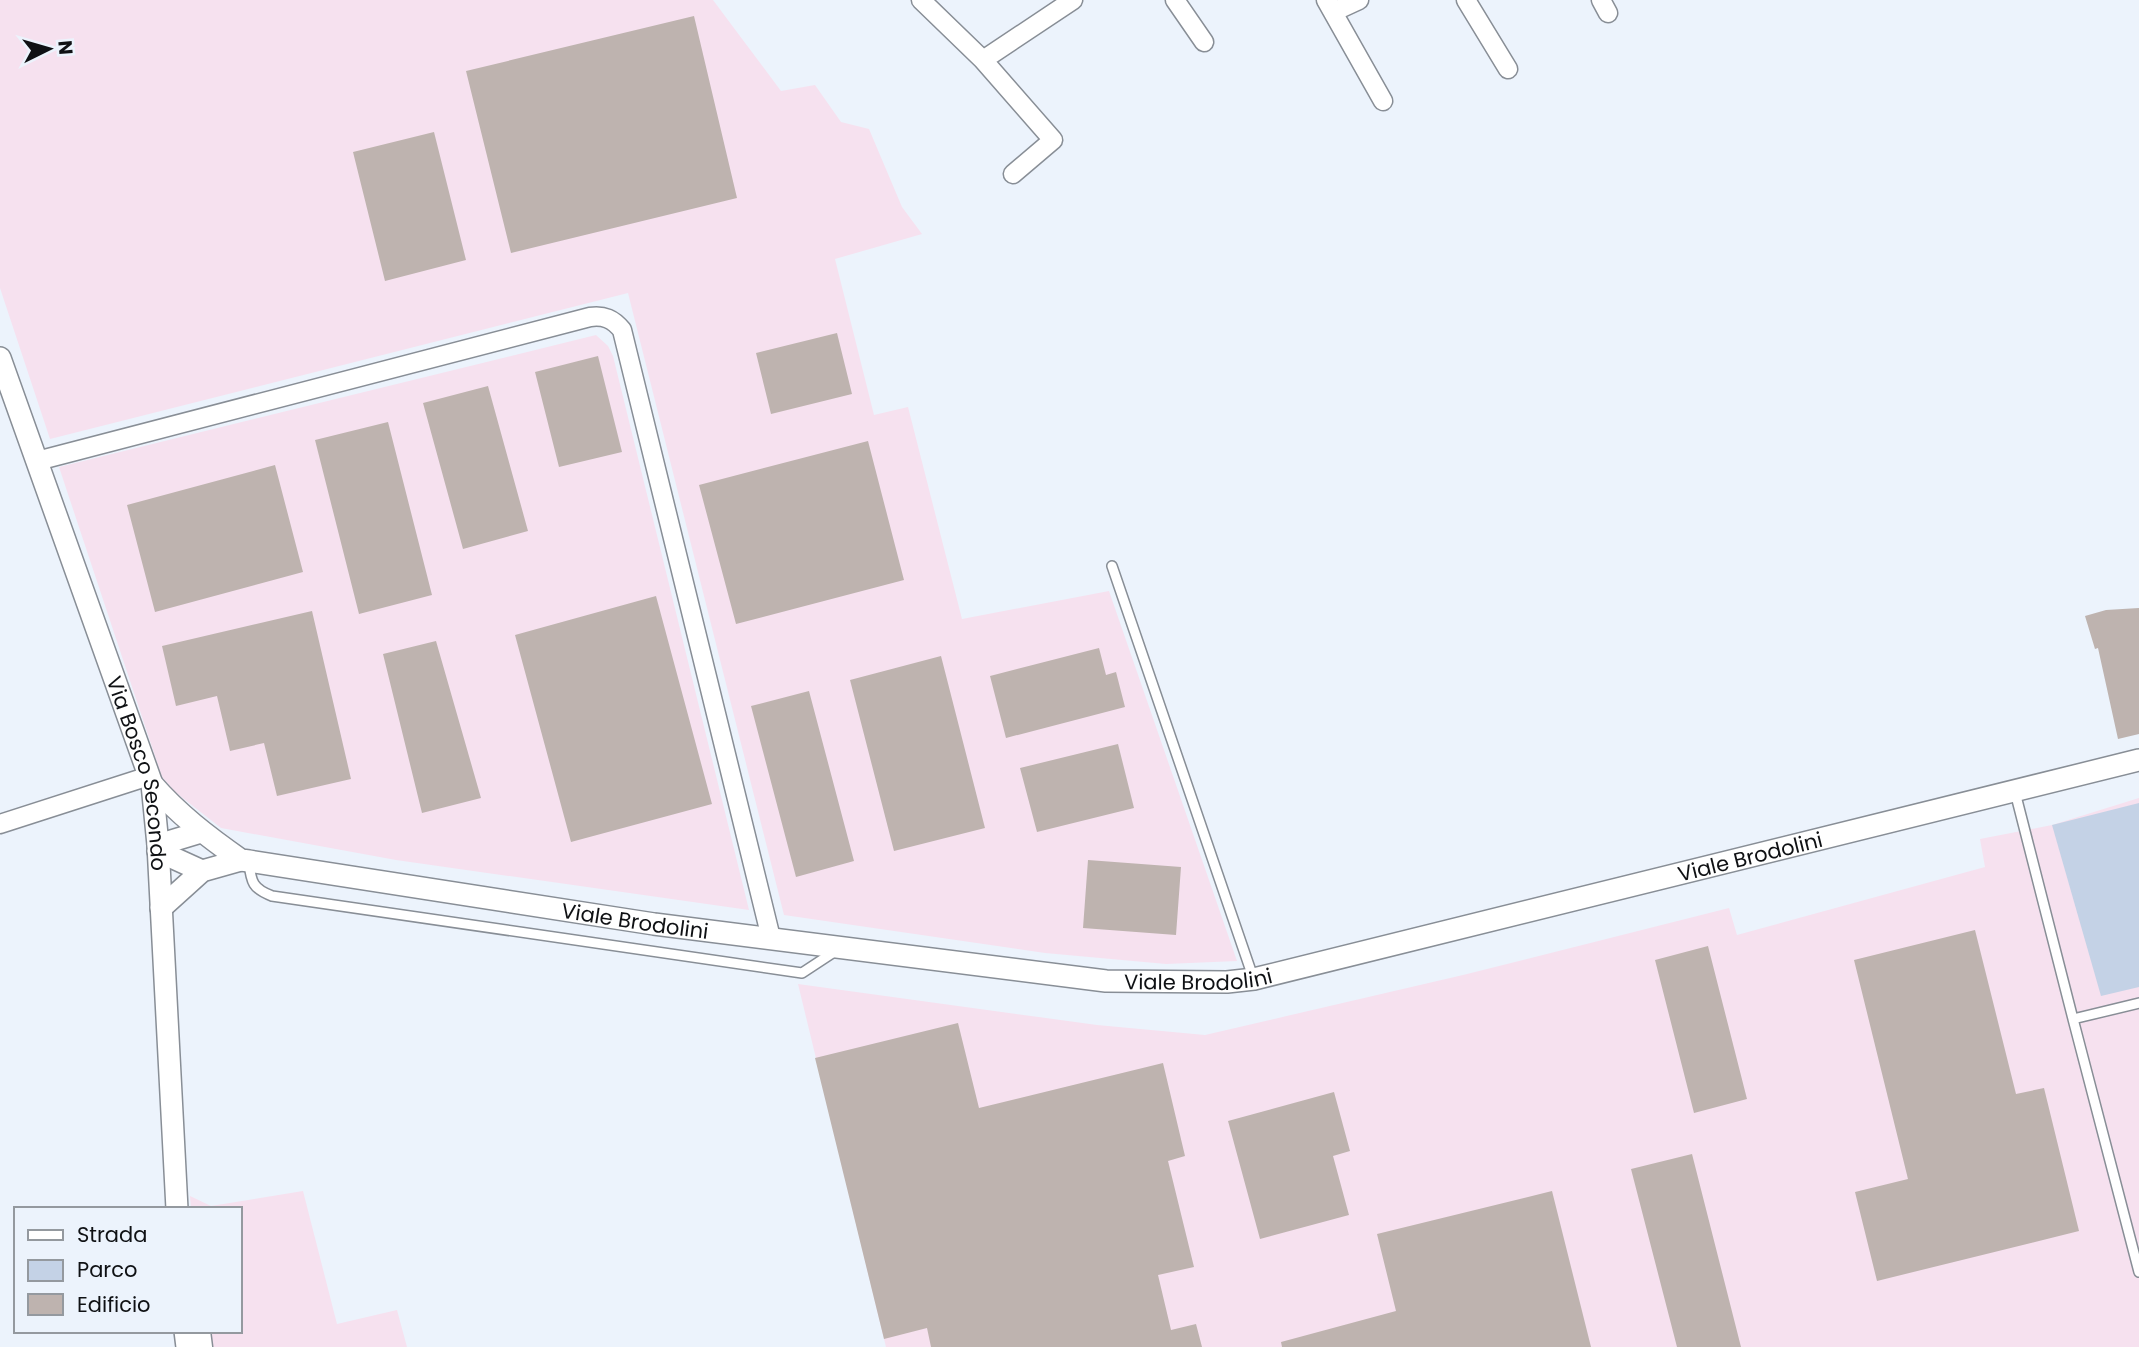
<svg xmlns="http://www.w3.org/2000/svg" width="2139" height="1347" font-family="Poppins,sans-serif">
  <rect width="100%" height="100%" fill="#ecf3fc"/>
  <path fill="#f6e1ef" d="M 0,0 L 713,0 L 781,91 L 815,85 L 841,122 L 869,129 L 902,207 L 922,234 L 835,259 L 874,415 L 908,407 L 962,619 L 1109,591 L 1237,961 L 1166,964 L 1045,953 L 784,915 L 628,293 L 50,439 L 0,288 Z
    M 596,335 L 608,346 L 613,356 L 749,910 L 396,860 L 221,828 L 175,792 L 162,777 L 59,467 Z
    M 2139,798 L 2139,1347 L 886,1347 L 798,984 L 1097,1025 L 1205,1035 L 1463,975 L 1729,908 L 1737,935 L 1985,867 L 1980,839 L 2052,825 Z
    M 303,1191 L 337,1324 L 397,1310 L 407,1347 L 198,1347 L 197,1331 L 240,1331 L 240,1209 L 191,1209 L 190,1196 L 211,1206 Z"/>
  <path fill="#c4d2e6" d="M 2139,803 L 2139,987 L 2101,996 L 2052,825 Z"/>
  <path fill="#beb3af" d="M 694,16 L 737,198 L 511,253 L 466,71 Z
    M 434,132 L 466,260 L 385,281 L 353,152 Z
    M 837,333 L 852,394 L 771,414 L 756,353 Z
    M 598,356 L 622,452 L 559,467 L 535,372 Z
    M 488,386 L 528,531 L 463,549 L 423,403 Z
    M 388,422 L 432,595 L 359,614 L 315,440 Z
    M 868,441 L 904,580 L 736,624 L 699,485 Z
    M 275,465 L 303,572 L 155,612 L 127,505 Z
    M 656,596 L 712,804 L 571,842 L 515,635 Z
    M 2139,608 L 2139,734 L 2118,739 L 2098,648 L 2095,649 L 2085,616 L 2106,610 Z
    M 312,611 L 351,779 L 277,796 L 264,743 L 230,751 L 217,696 L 176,706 L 162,646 Z
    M 436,641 L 481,798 L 422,813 L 383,654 Z
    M 1099,648 L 1106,675 L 1116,672 L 1125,707 L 1006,738 L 990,676 Z
    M 941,656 L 985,828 L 894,851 L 850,680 Z
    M 809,691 L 854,861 L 796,877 L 751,706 Z
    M 1118,744 L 1134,808 L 1037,832 L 1020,768 Z
    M 1088,860 L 1181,867 L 1176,935 L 1083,928 Z
    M 1975,930 L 2016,1094 L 2044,1088 L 2079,1231 L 1877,1281 L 1855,1192 L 1908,1179 L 1854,960 Z
    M 1708,946 L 1747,1099 L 1694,1113 L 1655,960 Z
    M 958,1023 L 979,1108 L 1163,1063 L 1185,1156 L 1168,1161 L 1194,1267 L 1158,1275 L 1171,1330 L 1196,1324 L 1202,1347 L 931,1347 L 927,1328 L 884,1339 L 815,1058 Z
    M 1334,1092 L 1350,1151 L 1333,1156 L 1349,1215 L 1260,1239 L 1228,1121 Z
    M 1692,1154 L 1741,1347 L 1677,1347 L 1631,1169 Z
    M 1552,1191 L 1591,1347 L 1282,1347 L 1281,1342 L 1396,1311 L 1377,1234 Z"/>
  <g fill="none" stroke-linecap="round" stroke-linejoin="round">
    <g stroke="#888e96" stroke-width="12">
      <path id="service" d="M 1112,566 L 1253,977
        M 2015,792 L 2073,1019 L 2139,1003
        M 249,863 C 251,882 253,889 272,896 L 802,973 L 837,950
        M 2073,1019 L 2139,1272"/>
    </g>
    <g stroke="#888e96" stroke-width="21">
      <path id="minor" d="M 921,0 L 983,60 L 1073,0
        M 1175,0 L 1204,42
        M 1326,0 L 1383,101
        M 1466,0 L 1508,69
        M 1601,0 L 1608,13
        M 1333,12 L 1359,0
        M 983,60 L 1053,140 L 1013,174
        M 37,461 L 590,317 C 604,315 613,319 622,330 L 771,938
        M 0,824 L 149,776
        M 201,1331 L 203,1347"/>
    </g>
    <g stroke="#888e96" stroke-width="24">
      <g id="tertiary">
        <path id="s1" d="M 0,358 L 152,784 L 158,845 L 177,1209"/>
        <path id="s2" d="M 152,784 C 178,814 208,837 241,860 L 249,861 L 654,924 L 1106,981 L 1227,982 L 1254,979 L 2139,760"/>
        <path d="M 158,845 L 201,832"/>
        <path d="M 158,851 L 202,871"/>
        <path d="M 161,908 L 202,871 L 241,860"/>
        <path d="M 185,1331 L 187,1347"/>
      </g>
    </g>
    <use href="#service" stroke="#fff" stroke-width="9"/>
    <use href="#minor" stroke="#fff" stroke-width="18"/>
    <use href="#tertiary" stroke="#fff" stroke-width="21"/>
  </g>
  <g text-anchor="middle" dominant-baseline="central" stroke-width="5" stroke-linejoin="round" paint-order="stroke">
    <g font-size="21" fill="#0f1114" stroke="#ecf3fc">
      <text stroke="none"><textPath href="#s1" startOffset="439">Via Bosco Secondo</textPath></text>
      <text stroke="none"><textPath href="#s2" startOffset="1650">Viale Brodolini</textPath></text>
      <text stroke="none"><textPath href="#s2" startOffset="516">Viale Brodolini</textPath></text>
      <text stroke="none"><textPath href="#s2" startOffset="1083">Viale Brodolini</textPath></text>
    </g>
  </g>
  <rect x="14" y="1207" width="228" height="126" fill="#ecf3fc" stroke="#94999f" stroke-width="2"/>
  <rect x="28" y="1230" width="35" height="10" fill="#ffffff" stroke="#94999f" stroke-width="2"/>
  <text x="77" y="1242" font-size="21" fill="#0f1114">Strada</text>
  <rect x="28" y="1260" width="35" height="21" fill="#c4d2e6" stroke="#94999f" stroke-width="2"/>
  <text x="77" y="1277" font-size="21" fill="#0f1114">Parco</text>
  <rect x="28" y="1294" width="35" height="21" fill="#beb3af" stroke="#94999f" stroke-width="2"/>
  <text x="77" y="1312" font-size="21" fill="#0f1114">Edificio</text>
  <g transform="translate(49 49) rotate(85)" stroke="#ecf3fc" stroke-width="5" paint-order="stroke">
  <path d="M0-5L12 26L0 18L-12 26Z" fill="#0f1114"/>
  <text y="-10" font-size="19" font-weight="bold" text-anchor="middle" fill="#0f1114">N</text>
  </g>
</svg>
